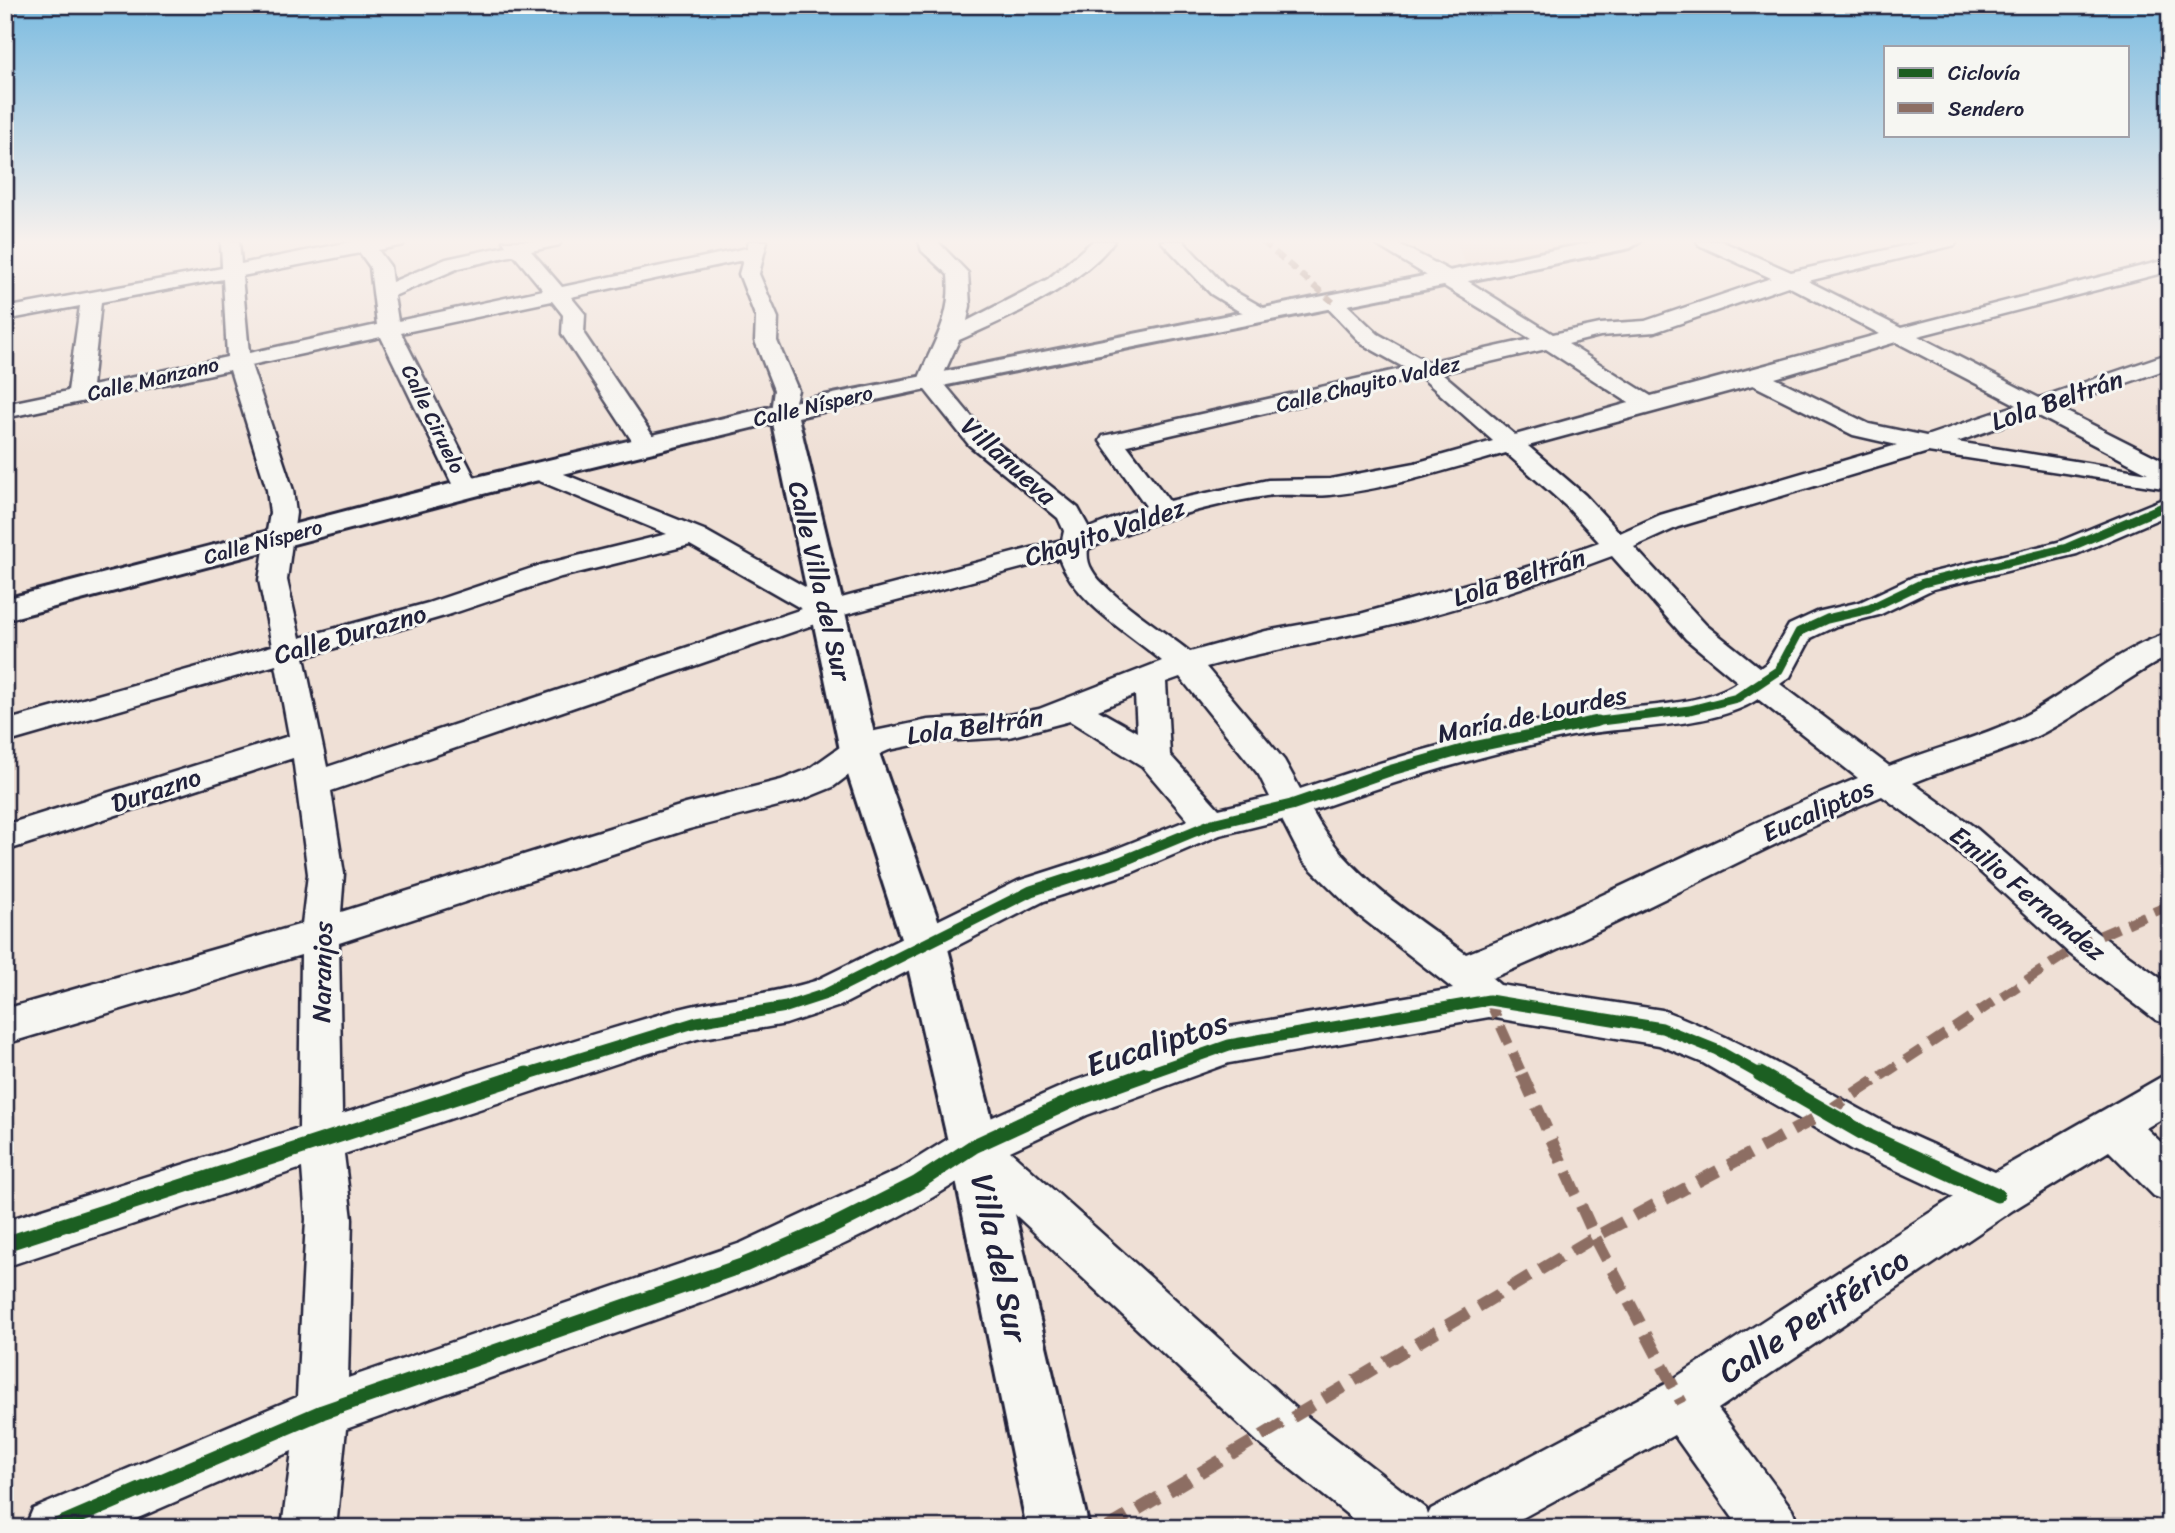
<svg xmlns="http://www.w3.org/2000/svg" width="2175" height="1533" font-family="Sriracha,sans-serif">
  <rect width="100%" height="100%" fill="#efe0d6"/>
  <filter id="ink" filterUnits="userSpaceOnUse"><feTurbulence type="fractalNoise" baseFrequency=".0143" numOctaves="2"/><feDisplacementMap in="SourceGraphic" scale="14" xChannelSelector="R" yChannelSelector="G"/><feConvolveMatrix kernelMatrix="1 2 1 2 8 2 1 2 1" color-interpolation-filters="sRGB"/></filter>
  <g filter="url(#ink)">
    <path fill="#ead1c2" d="M 1456,241 L 1614,241 L 1468,270 Z"/>
    <g fill="none" stroke-linecap="round" stroke-linejoin="round">
      <g stroke="#22223b" stroke-width="5">
        <path id="street" d="M 221,241 L 239,241 L 241,264 L 355,241 L 405,241 L 403,245 L 378,250 L 390,266 L 392,282 L 446,259 L 506,246 L 503,241 L 561,241 L 559,245 L 531,251 L 562,287 L 747,248 L 749,241 L 767,241 L 759,274 L 778,318 L 777,341 L 798,390 L 791,417 L 775,417 L 771,412 L 774,390 L 755,341 L 756,318 L 739,274 L 743,260 L 571,297 L 585,314 L 584,334 L 659,445 L 656,450 L 638,450 L 562,334 L 563,315 L 552,301 L 401,333 L 481,490 L 477,495 L 459,495 L 455,490 L 381,337 L 251,365 L 293,490 L 296,513 L 287,580 L 300,638 L 428,603 L 541,565 L 667,534 L 530,477 L 526,472 L 530,467 L 539,464 L 704,530 L 830,601 L 1062,540 L 1064,531 L 1058,518 L 969,445 L 918,381 C 933,341 952,320 948,275 L 922,251 L 919,241 L 937,241 L 968,273 L 970,306 L 967,321 L 1048,279 L 1093,241 L 1114,241 C 1081,286 1008,318 959,340 L 941,380 L 987,435 L 1078,508 L 1089,528 L 1146,506 L 1100,441 L 1103,436 L 1405,368 L 1362,344 L 1326,306 L 1323,302 L 1326,298 L 1340,298 L 1378,334 L 1428,362 L 1531,339 L 1370,241 L 1393,241 L 1458,275 L 1553,334 L 1600,324 L 1645,321 L 1771,278 L 1699,245 L 1697,241 L 1721,241 L 1791,272 L 1925,241 L 1957,241 L 1955,245 L 1808,281 L 1901,328 L 2170,259 L 2170,271 L 1918,336 L 2039,398 L 2170,353 L 2170,368 L 2057,407 L 2170,464 L 2170,489 L 1928,452 L 1678,527 L 1634,547 L 1706,625 L 1760,668 L 1767,663 L 1789,625 L 1817,612 L 1860,602 L 1913,577 L 2058,542 L 2170,496 L 2170,514 L 2077,554 L 1933,589 L 1879,615 L 1836,626 L 1811,638 L 1790,677 L 1780,684 L 1889,766 C 1932,749 1979,738 2020,718 C 2069,694 2119,647 2170,633 L 2170,655 C 2126,678 2088,709 2045,732 C 2008,752 1953,766 1913,783 L 1977,829 L 2096,932 L 2170,985 L 2170,1025 L 2156,1020 L 2070,954 L 1953,847 L 1882,796 C 1750,851 1625,924 1492,978 L 1500,985 L 1662,1010 C 1740,1039 1809,1082 1882,1121 C 1918,1140 1958,1155 1995,1172 L 2170,1072 L 2170,1114 L 2146,1128 L 2170,1151 L 2170,1202 L 2154,1196 L 2109,1151 L 2013,1210 L 1718,1409 L 1792,1509 L 1800,1528 L 1740,1528 L 1674,1435 L 1504,1528 L 1364,1528 L 1260,1444 L 971,1173 C 864,1245 742,1289 620,1332 C 529,1364 437,1397 346,1429 L 336,1528 L 282,1528 L 292,1451 L 115,1528 L 25,1528 L 33,1509 L 297,1397 L 306,1219 L 302,1168 L 5,1267 L 5,1221 L 299,1128 L 301,955 L 5,1044 L 5,1009 L 302,924 L 308,874 L 293,758 L 5,851 L 5,825 L 289,736 L 276,665 L 5,743 L 5,721 L 272,646 L 259,580 L 270,513 L 267,490 L 230,370 L 5,418 L 5,404 L 68,391 L 80,306 L 5,320 L 5,308 L 222,268 ZM 360,253 L 370,267 L 377,325 L 249,353 L 242,276 ZM 514,255 L 543,290 L 398,321 L 394,296 L 459,268 ZM 223,279 L 227,357 L 92,386 L 101,302 ZM 1788,286 L 1880,334 L 1651,396 L 1568,344 L 1600,336 L 1655,332 ZM 1896,342 L 2017,405 L 1926,436 L 1869,424 L 1775,378 ZM 1546,349 L 1629,403 L 1515,435 L 1442,373 ZM 1421,377 L 1493,441 L 1415,463 L 1330,479 L 1268,480 L 1169,501 L 1127,445 ZM 1753,385 L 1853,435 L 1897,445 L 1660,515 L 1620,533 L 1585,495 L 1528,446 ZM 2035,414 L 2148,473 L 1957,442 ZM 1506,453 L 1567,507 L 1599,542 L 1538,564 L 1360,614 L 1266,631 L 1190,652 C 1167,633 1105,594 1092,570 C 1088,564 1087,556 1088,549 C 1146,523 1203,506 1266,496 C 1287,493 1309,497 1330,495 C 1389,489 1449,469 1506,453 ZM 690,545 L 802,609 L 327,767 L 304,657 L 448,615 L 561,577 ZM 1612,556 L 1686,639 L 1738,682 C 1694,711 1618,704 1567,715 C 1476,733 1388,759 1300,789 L 1284,760 L 1206,667 C 1257,653 1309,644 1362,632 C 1446,614 1531,586 1612,556 ZM 1059,558 C 1075,602 1127,632 1162,661 L 1039,709 L 1009,715 L 928,720 L 870,732 L 847,742 L 809,769 L 781,780 L 686,804 L 341,912 L 344,874 L 331,791 L 836,617 ZM 1180,677 L 1259,775 L 1270,797 L 1219,809 L 1170,755 L 1166,682 ZM 1135,695 L 1137,732 L 1098,710 ZM 1758,699 L 1858,778 C 1725,832 1600,902 1466,954 C 1409,913 1346,874 1312,811 C 1396,781 1480,755 1567,737 C 1622,725 1712,730 1758,699 ZM 1070,721 L 1142,766 L 1188,820 L 1108,852 L 1018,881 L 815,981 C 770,995 724,997 679,1009 C 566,1041 454,1079 342,1114 L 339,943 L 689,829 L 801,800 L 833,787 L 871,758 L 889,750 L 928,742 L 1009,737 ZM 1282,820 L 1303,861 L 1357,914 L 1453,989 L 1229,1027 L 1074,1081 L 959,1132 L 900,1169 L 741,1243 L 348,1378 L 352,1219 L 344,1154 L 633,1058 L 697,1039 L 786,1024 L 840,1006 L 1044,901 L 1133,872 L 1220,835 ZM 1489,1017 L 1659,1045 L 1703,1063 L 1855,1151 L 1954,1197 L 1664,1385 L 1431,1509 L 1428,1515 L 1426,1509 L 1296,1408 L 1010,1151 L 1087,1115 L 1229,1063 Z
          M 1161,241 L 1183,241 L 1225,286 L 1276,315 L 1265,321 L 1237,310 L 1211,294 Z
          M 2159,241 L 2170,241 L 2170,247 L 2162,245 Z"/>
      </g>
      <g stroke="#22223b" stroke-width="6">
        <path id="secondary" d="M 1599,241 L 1641,241 L 1630,248 C 1353,306 1074,356 798,417 L 878,750 L 947,945 L 999,1146 L 1089,1528 L 1027,1528 L 949,1146 L 903,945 L 840,750 L 772,423 L 502,489 L 5,620 L 5,599 L 481,476 L 783,404 Z"/>
      </g>
      <use href="#street" fill="#f6f6f2" fill-rule="evenodd"/>
      <use href="#secondary" fill="#f6f6f2" fill-rule="evenodd"/>
      <path stroke="#8d6e63" stroke-width="6" stroke-dasharray="11 6" stroke-linecap="butt" d="M 1262,241 L 1333,302"/>
      <path stroke="#8d6e63" stroke-width="10" stroke-dasharray="19 10" stroke-linecap="butt" d="M 1489,1000 L 1523,1076
        M 1881,1076 L 2083,943 L 2170,905"/>
      <path stroke="#8d6e63" stroke-width="12" stroke-dasharray="24 12" stroke-linecap="butt" d="M 1522,1074 L 1595,1237 L 1682,1403
        M 1107,1528 L 1595,1237 L 1827,1112 L 1884,1074"/>
      <g stroke="#f6f6f2" stroke-width="12">
        <path id="cycleway-far2" d="M 1584,723 L 1690,710 L 1737,698 L 1779,670 L 1799,632 L 1827,619 L 1869,609 L 1923,583 L 2067,548 L 2170,504"/>
      </g>
      <g stroke="#f6f6f2" stroke-width="16">
        <path id="cycleway-far1" d="M 522,1076 L 697,1022 L 786,1007 L 826,994 L 1031,891 L 1120,862 L 1212,824 L 1291,805 L 1392,770 L 1469,748 L 1598,721
          M 1141,1076 L 1229,1045 L 1489,1000 L 1662,1028 L 1717,1050 L 1763,1076"/>
      </g>
      <g stroke="#f6f6f2" stroke-width="19">
        <path id="cycleway" d="M 1760,1074 L 1870,1137 L 1997,1195
          M 5,1244 L 527,1074
          M 52,1528 L 322,1412 L 744,1265 L 829,1228 L 916,1184 L 974,1146 L 1074,1100 L 1146,1074"/>
      </g>
      <use href="#cycleway-far2" stroke="#1b5e20" stroke-width="9"/>
      <use href="#cycleway-far1" stroke="#1b5e20" stroke-width="11"/>
      <use href="#cycleway" stroke="#1b5e20" stroke-width="15"/>
    </g>
  </g>
  <linearGradient id="sky" x2="0" y2="1"><stop stop-color="#7bbbe0"/><stop offset="0.53" stop-color="#f8f1ed"/><stop offset="1" stop-color="#f8f1ed" stop-opacity="0"/></linearGradient>
  <rect width="2175" height="455" fill="url(#sky)"/>
  <g text-anchor="middle" dominant-baseline="central" stroke-width="6" stroke-linejoin="round" paint-order="stroke">
    <g font-size="21" fill="#22223b" stroke="#f6f6f2">
      <text transform="translate(153 379) rotate(-13)">Calle Manzano</text>
      <text transform="translate(1368 384) rotate(-13)">Calle Chayito Valdez</text>
      <text transform="translate(813 406) rotate(-13)">Calle Níspero</text>
      <text transform="translate(433 419) rotate(64)">Calle Ciruelo</text>
      <text transform="translate(263 542) rotate(-15)">Calle Níspero</text>
    </g>
    <g font-size="26" fill="#22223b" stroke="#f6f6f2">
      <text transform="translate(2057 400) rotate(-19)">Lola Beltrán</text>
      <text transform="translate(1009 461) rotate(42)">Villanueva</text>
      <text transform="translate(1105 532) rotate(-18)">Chayito Valdez</text>
      <text transform="translate(1519 577) rotate(-18)">Lola Beltrán</text>
      <text transform="translate(820 581) rotate(77)">Calle Villa del Sur</text>
      <text transform="translate(350 634) rotate(-16)">Calle Durazno</text>
      <text transform="translate(1532 714) rotate(-12)">María de Lourdes</text>
      <text transform="translate(975 726) rotate(-8)">Lola Beltrán</text>
      <text transform="translate(156 790) rotate(-18)">Durazno</text>
      <text transform="translate(1818 810) rotate(-24)">Eucaliptos</text>
      <text transform="translate(2028 893) rotate(40)">Emilio Fernandez</text>
      <text transform="translate(322 972) rotate(-89)">Naranjos</text>
    </g>
    <g font-size="32" fill="#22223b" stroke="#f6f6f2">
      <text transform="translate(1157 1044) rotate(-18)">Eucaliptos</text>
      <text transform="translate(999 1258) rotate(78)">Villa del Sur</text>
      <text transform="translate(1814 1316) rotate(-33)">Calle Periférico</text>
    </g>
  </g>
  <rect width="2175" height="1533" fill="none" stroke="#f6f6f2" stroke-width="28"/>
  <rect x="14" y="14" width="2147" height="1505" fill="none" stroke="#22223b" stroke-width="2.5" filter="url(#ink)"/>
  <rect x="1884" y="46" width="245" height="91" fill="#f6f6f2" stroke="#a1a1a9" stroke-width="2"/>
  <rect x="1898" y="68" width="35" height="10" fill="#1b5e20" stroke="#a1a1a9" stroke-width="2"/>
  <text x="1948" y="80" font-size="21" fill="#22223b">Ciclovía</text>
  <rect x="1898" y="103" width="35" height="10" fill="#8d6e63" stroke="#a1a1a9" stroke-width="2"/>
  <text x="1948" y="116" font-size="21" fill="#22223b">Sendero</text>
</svg>
